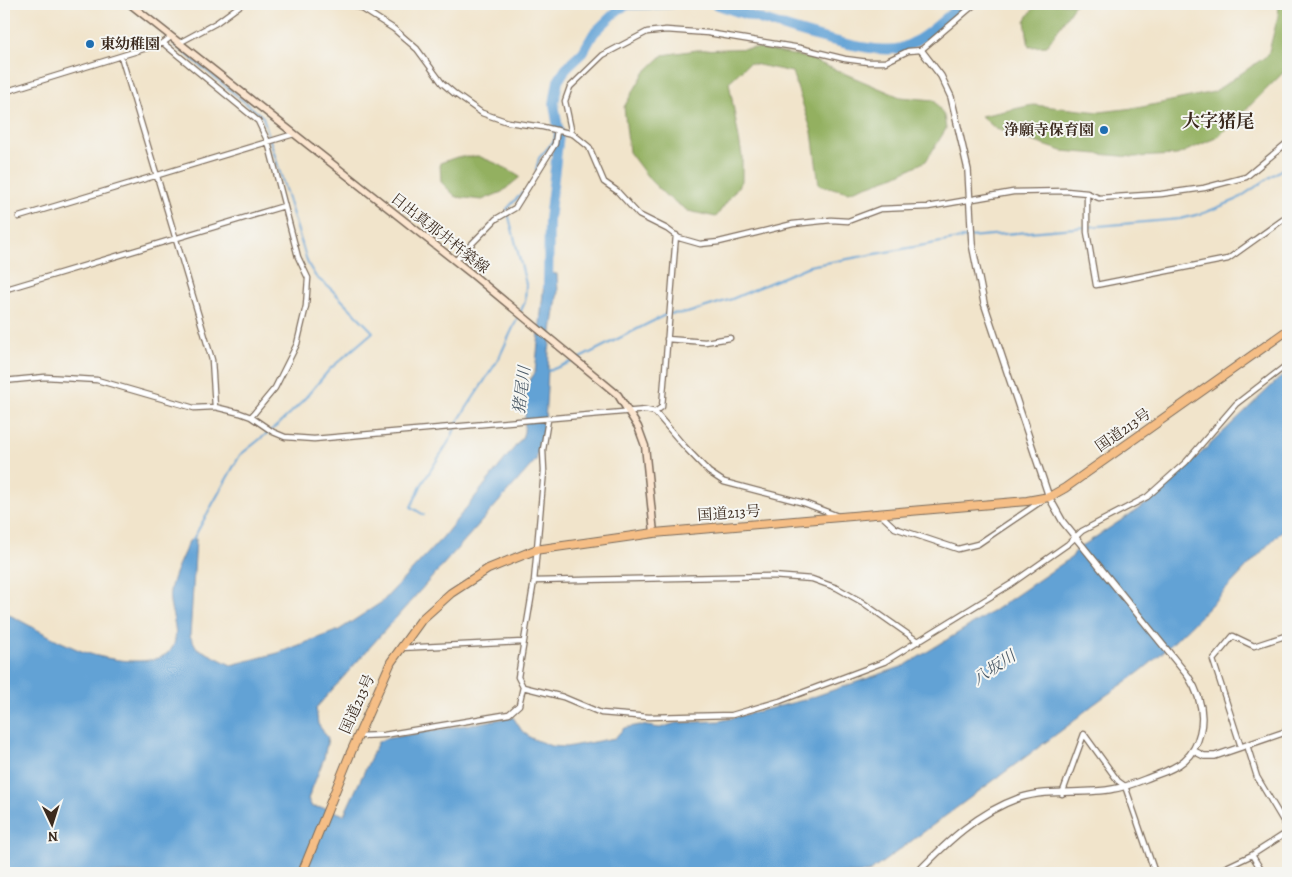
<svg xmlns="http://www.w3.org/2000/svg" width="1292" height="877" font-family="Alegreya,'Noto Serif JP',serif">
  <rect width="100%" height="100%" fill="#f6f6f2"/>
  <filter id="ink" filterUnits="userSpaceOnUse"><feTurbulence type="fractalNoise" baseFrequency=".02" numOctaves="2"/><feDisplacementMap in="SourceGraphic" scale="10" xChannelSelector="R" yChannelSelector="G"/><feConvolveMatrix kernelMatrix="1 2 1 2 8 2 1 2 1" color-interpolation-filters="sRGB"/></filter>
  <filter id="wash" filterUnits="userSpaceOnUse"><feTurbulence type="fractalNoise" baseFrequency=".0096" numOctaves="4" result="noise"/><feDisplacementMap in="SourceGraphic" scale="20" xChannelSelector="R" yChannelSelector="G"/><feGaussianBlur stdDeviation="1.12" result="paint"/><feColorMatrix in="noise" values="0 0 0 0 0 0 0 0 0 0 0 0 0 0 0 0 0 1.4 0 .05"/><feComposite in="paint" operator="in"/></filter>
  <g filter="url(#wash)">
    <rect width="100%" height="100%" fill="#f1e4cb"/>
    <path fill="#93b061" stroke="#676d40" d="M 1036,4 L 1075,4 L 1047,46 L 1029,47 L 1025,21 Z
      M 1279,4 L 1288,4 L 1288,68 L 1218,137 L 1177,155 L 1134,157 L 1062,151 L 996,129 L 981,116 L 1033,105 L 1100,112 L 1142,107 L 1214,92 L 1268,55 L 1278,16 Z
      M 758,48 L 808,58 L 900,97 L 934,100 L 944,116 L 946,129 L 926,161 L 895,176 L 849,192 L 819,185 L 812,132 L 792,72 L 749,63 L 729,82 L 742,156 L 742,181 L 716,217 L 688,211 L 665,195 L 650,180 L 629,152 L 624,107 L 644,73 L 663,55 L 697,50 Z
      M 478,156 L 500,165 L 520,177 L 502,192 L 482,200 L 456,197 L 441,182 L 440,163 L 457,157 Z"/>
    <path fill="#62a2d5" stroke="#4e667a" d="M 545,273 L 557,274 L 558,291 L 549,351 L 545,423 L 536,460 L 316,708 L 318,724 L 328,738 L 324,758 L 308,799 L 312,807 L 326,808 L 344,815 L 378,742 L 384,739 L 513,717 L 522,731 L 531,738 L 551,746 L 566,747 L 615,738 L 624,728 L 640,725 L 660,728 L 676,723 L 720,721 L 804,700 L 904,666 L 992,612 L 1072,557 L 1076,550 L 1152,500 L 1288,370 L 1288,525 C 1243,569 1202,618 1154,660 C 1129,683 1097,698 1073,722 L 868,873 L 4,873 L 4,612 C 29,625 53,639 79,650 C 99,659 165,672 174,644 C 180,627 167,607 170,591 C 173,574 183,556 189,541 L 196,539 L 190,636 L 197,648 L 231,665 L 278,653 L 339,630 L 382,602 L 443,537 L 522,438 L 524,432 L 527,384 L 535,373 Z"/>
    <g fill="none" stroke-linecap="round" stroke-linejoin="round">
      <path stroke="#62a2d5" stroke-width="2" d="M 174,44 L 263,117 L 308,264 L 316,277 L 331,289 L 373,332 L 330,369 L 300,404 L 279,424 L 240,455 L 192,541
        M 536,170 L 539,158 L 554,141
        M 578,359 L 667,314 L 687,313 L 732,299 L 809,266 L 969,237 L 1180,219 L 1204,213 L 1236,200 L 1288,165
        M 548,371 L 574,361
        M 424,515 L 411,507 L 422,484 L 451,438 L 458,421 L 498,360 L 525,302 L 526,284 L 507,209 L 522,193"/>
      <path stroke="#62a2d5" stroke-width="10" d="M 715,4 C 751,16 868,58 901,48 C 925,40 943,19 963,4
        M 548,287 L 549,220 L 559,134 L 554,104 L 558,81 L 567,67 L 583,52 L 594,33 L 619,9 L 628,5 L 671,4"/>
    </g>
  </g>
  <g filter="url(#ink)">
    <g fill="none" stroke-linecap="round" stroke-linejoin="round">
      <g stroke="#7b6b5b" stroke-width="7">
        <path id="minor" d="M 350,4 L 361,8 L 394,29 L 417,49 L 442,83 L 455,94 L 482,113 L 508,122 L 543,127 L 573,134 L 589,147 L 604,182 L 617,191 L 639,215 L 667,229 L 679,238 L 700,244 L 719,242 L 793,224 L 831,220 L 848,221 L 880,209 L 928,207 L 1013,192 L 1066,191 L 1087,193 L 1099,198 L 1161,194 L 1204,188 L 1246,177 L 1288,142
          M 163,43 L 258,121 L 268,142 L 298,257 L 308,278 L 306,306 L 297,344 L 275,388 L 251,417
          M 179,43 L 216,23 L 242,4
          M 121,56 L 212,360 L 215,407
          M 4,92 L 163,43 L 171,37
          M 572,134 L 565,101 L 570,87 L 603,55 L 647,32 L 666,30 L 708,33 L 800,48 L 845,59 L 868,62 L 885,62 L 908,51 L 921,50 L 975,4
          M 1087,193 L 1087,232 L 1096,285 L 1228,259 L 1288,216
          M 19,217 L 294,134
          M 455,261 L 496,219 L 515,208 L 555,144 L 557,130
          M 10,288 L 284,206
          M 667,339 L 705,342 L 730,338
          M 4,381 L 45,377 L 97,380 L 194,408 L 215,407 L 240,413 L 251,417 L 273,432 L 285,437 L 314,439 L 646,410 L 655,412 L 684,446 L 709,472 L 724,482 L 804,503 L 838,516
          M 655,412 L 662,407 L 676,235
          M 548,420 L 543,450 L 544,471 L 534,581 L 518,677 L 523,687 L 563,697 L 601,713 L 649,717 L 732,715 L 780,701 L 884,662 L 1011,584 L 1068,544 L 1082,531 L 1147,497 L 1186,462 L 1236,404 L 1288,364
          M 880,514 L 895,528 L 958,549 L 978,544 L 1043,500
          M 534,581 L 772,576 L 812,579 L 837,588 L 862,602 L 919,642
          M 400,648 L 523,642
          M 358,736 L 384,735 L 509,714 L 519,705 L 523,687
          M 1247,745 L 1257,777 L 1288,829
          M 1241,747 L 1213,660 L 1233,636 L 1254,646 L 1288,635
          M 1062,794 L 1084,734 L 1118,781 L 1125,786 L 1155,873
          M 1252,855 L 1263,873
          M 1214,873 L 1252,855 L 1288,832"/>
      </g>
      <g stroke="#7b6b5b" stroke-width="8">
        <path id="tertiary" d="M 1194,751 L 1204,756 L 1215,756 L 1288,731
          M 917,873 C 947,842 977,813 1019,798 C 1049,788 1083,795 1113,789 C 1128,787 1142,780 1156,775 C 1179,767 1194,758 1200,733 C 1205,713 1199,693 1188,676 L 1063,522 L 1049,497 L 984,303 L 972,244 L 968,170 L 951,97 L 941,76 L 921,50"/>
      </g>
      <g stroke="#7b6b5b" stroke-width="9">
        <path id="secondary" d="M 130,4 L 473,275 L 618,395 L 638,427 L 645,446 L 654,533"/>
      </g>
      <g stroke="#7b6b5b" stroke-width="10">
        <path id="trunk" d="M 302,873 L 351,752 L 391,662 L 422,619 L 451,593 L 488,569 L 535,550 L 654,533 L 1027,501 L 1049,497 L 1065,488 L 1288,330"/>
      </g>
      <use href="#minor" stroke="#fff" stroke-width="4.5"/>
      <use href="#tertiary" stroke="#fff" stroke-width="5.5"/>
      <use href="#secondary" stroke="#fbe5cf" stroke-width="6"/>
      <use href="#trunk" stroke="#f5be86" stroke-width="8"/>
    </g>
  </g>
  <g fill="#1f6fb2" stroke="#f6f6f2" stroke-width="2">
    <circle cx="90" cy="44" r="5"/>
    <circle cx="1104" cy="130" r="5"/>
  </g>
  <g text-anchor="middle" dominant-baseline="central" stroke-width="4" stroke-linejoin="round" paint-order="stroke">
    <g font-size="15" font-weight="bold" fill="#3b2a1e" stroke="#f6f6f2" text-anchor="start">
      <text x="100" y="44">東幼稚園</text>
      <text x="1094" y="130" text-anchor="end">浄願寺保育園</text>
    </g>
    <g font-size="15" fill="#3b2a1e" stroke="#f6f6f2">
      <text transform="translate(440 233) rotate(38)">日出真那井杵築線</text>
      <text transform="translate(1123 430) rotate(-35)">国道213号</text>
      <text transform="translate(729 513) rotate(-4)">国道213号</text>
      <text transform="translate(357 704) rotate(-66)">国道213号</text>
    </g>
    <g font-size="16" font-style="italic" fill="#4b5a67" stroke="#f6f6f2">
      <text transform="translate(522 390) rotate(-83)">猪尾川</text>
      <text transform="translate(994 668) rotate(-34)">八坂川</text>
    </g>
    <g font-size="18" font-weight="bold" fill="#3b2a1e" stroke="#f6f6f2">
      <text x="1218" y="121">大字猪尾</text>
    </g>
  </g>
  <rect width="1292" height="877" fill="none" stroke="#f6f6f2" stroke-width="20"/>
  <g transform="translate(52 824) rotate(176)" stroke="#f6f6f2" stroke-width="4" paint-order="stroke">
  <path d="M0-4L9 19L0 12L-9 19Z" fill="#3b2a1e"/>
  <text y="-8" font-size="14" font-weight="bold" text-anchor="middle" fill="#3b2a1e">N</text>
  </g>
</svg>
